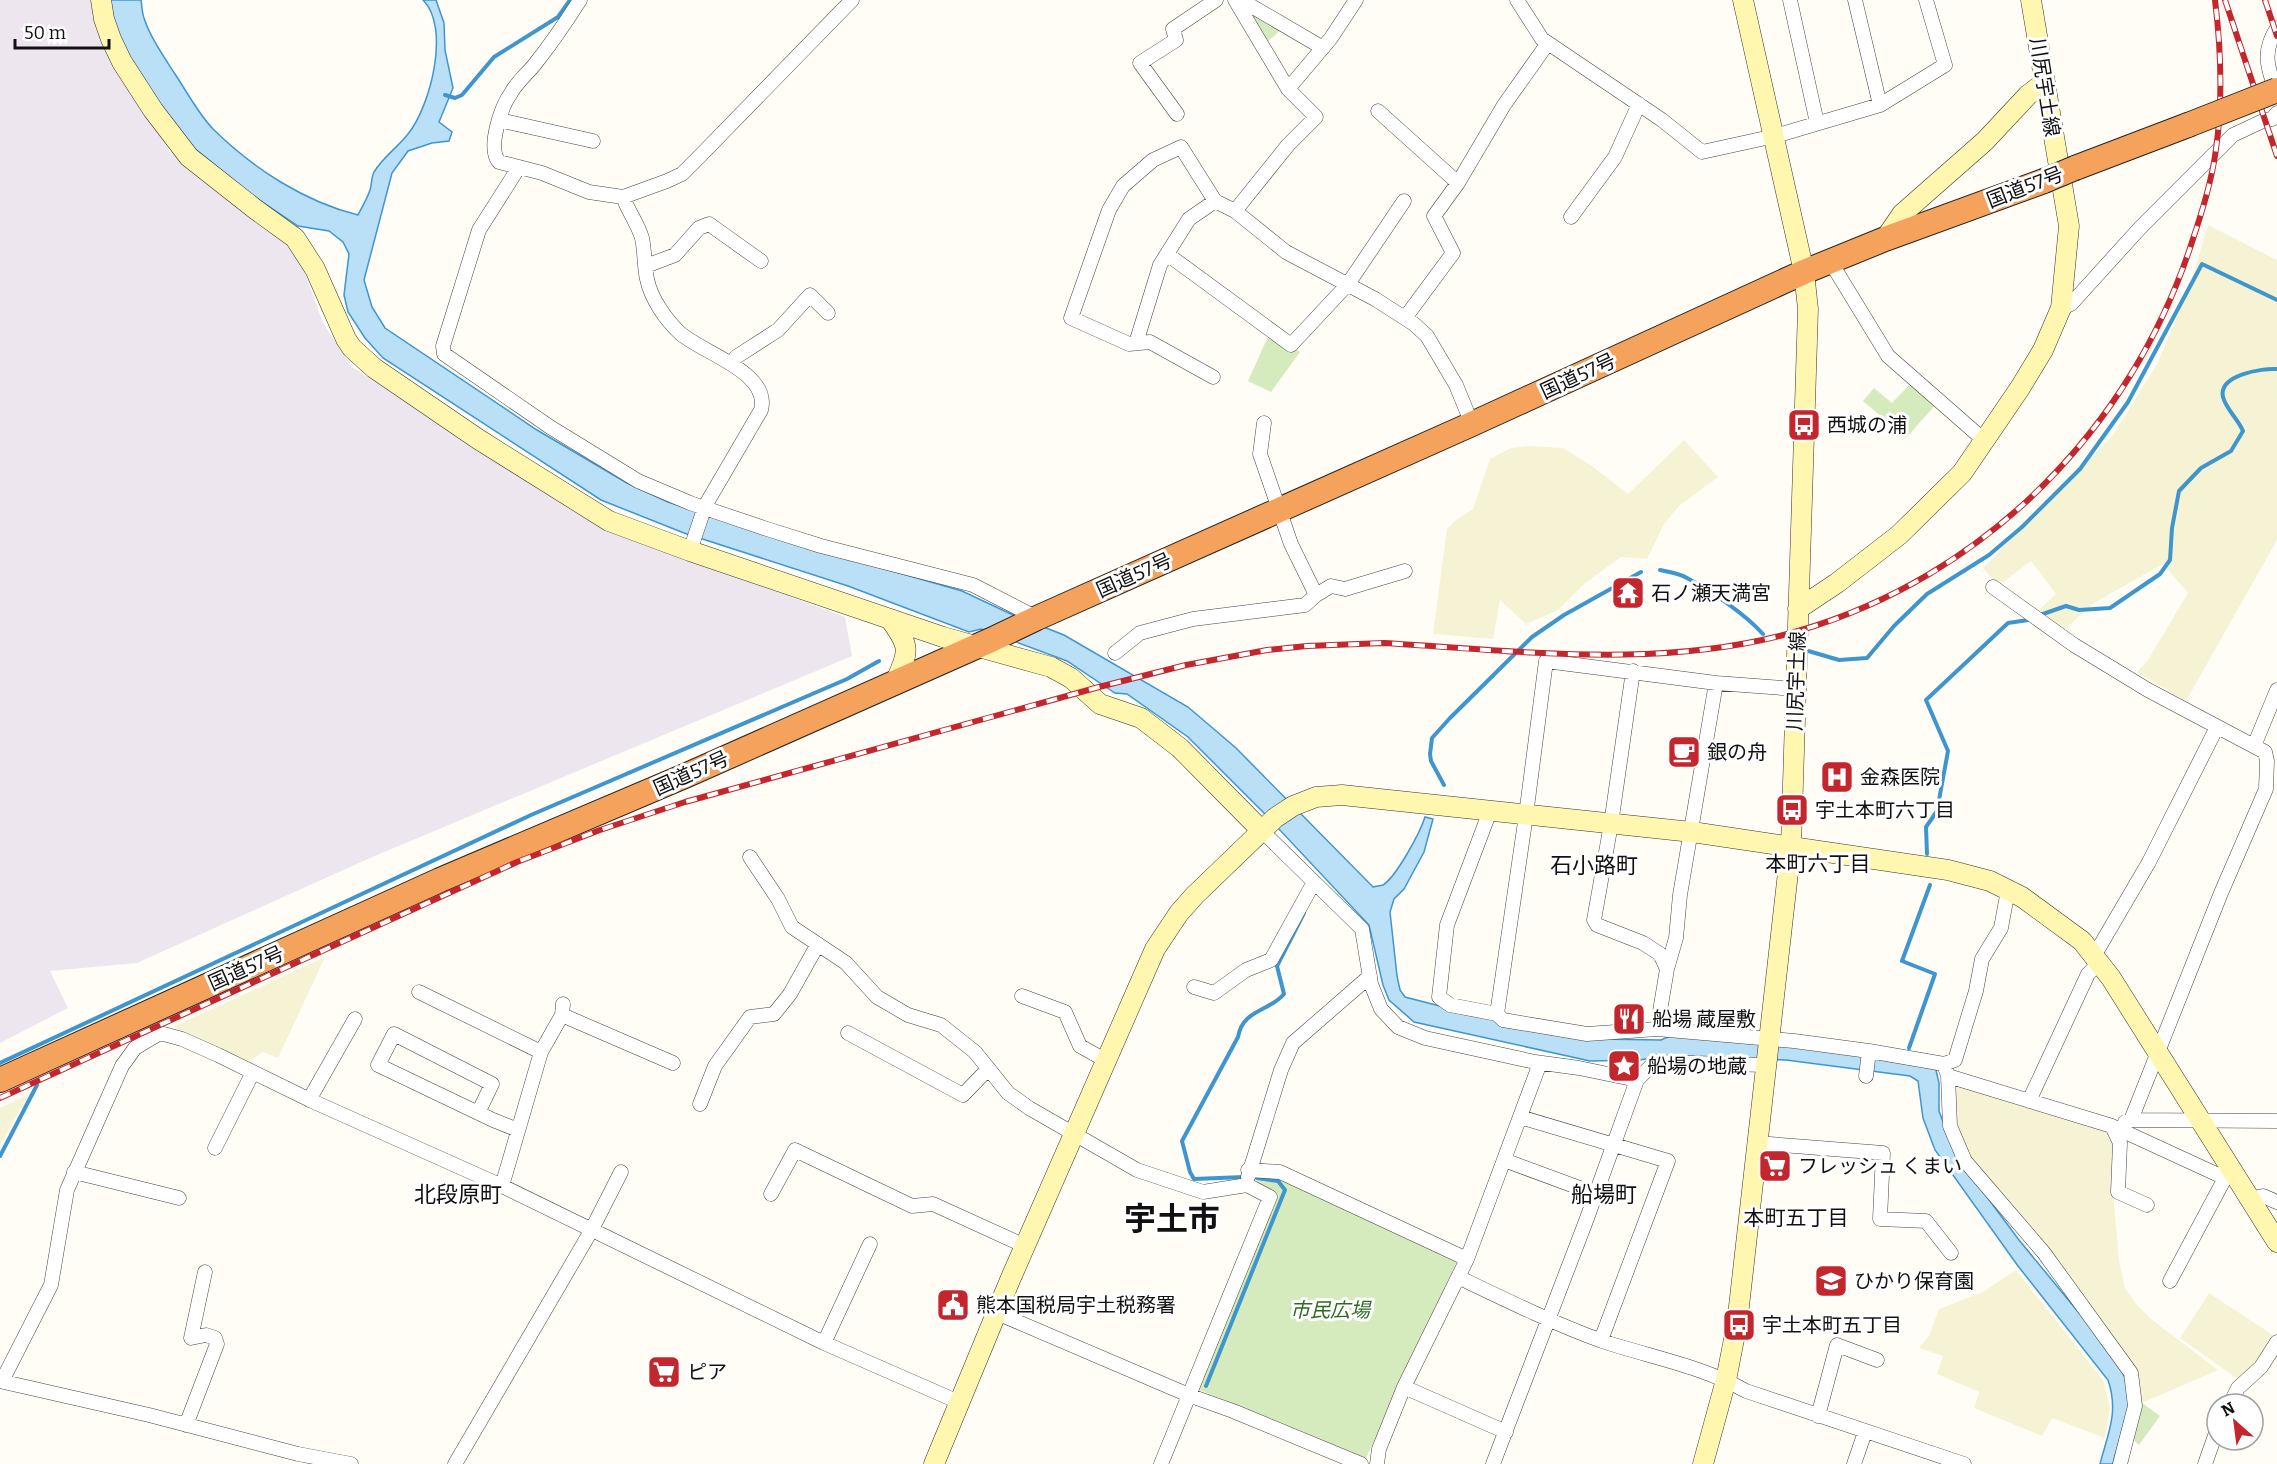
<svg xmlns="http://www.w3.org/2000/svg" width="2277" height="1464" font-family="Bitter,'Noto Sans JP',serif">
  <rect width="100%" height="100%" fill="#fffdf5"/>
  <path fill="#eee6ef" d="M 0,0 L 96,0 L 106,42 L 171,154 L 177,152 L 285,242 L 303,268 L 323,323 L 352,367 L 593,522 L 845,617 L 852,656 L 370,858 L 137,963 L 50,971 L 68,1008 L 0,1043 Z"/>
  <path fill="#f6f3d4" d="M 2208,225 L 2277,260 L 2277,540 L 2186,701 L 2137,672 L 2148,660 L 2188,593 L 2163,564 L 2094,603 L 2065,629 L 2037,612 L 2056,594 L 2031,561 L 1998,586 L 1983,568 L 2113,435 L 2157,364 L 2189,289 Z
    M 1684,440 L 1718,477 L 1679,506 L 1664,524 L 1647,559 L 1621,557 L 1584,584 L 1558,610 L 1526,624 L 1500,600 L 1493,639 L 1433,634 L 1447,529 L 1456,520 L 1473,509 L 1490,459 L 1511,448 L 1531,446 L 1563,448 L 1592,466 L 1628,494 Z
    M 325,957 L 278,1058 L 263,1052 L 245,1064 L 173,1027 Z
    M 1955,1084 L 2111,1131 L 2114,1148 L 2113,1191 L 2119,1260 L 2125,1288 L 2137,1305 L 2151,1319 L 2218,1370 L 2142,1403 L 2136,1374 L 1969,1160 L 1954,1124 Z
    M 28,1095 L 0,1145 L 0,1108 Z
    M 2016,1270 L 2103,1380 L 2110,1408 L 2105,1438 L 2052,1418 L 2042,1436 L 1974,1408 L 1979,1392 L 1937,1374 L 1943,1356 L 1919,1348 L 1929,1336 L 1939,1309 L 1983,1292 Z
    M 2209,1293 L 2276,1337 L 2259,1363 L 2239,1380 L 2180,1338 Z"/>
  <path fill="#d5ebbd" d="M 1241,0 L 1285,26 L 1262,47 Z
    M 1271,330 L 1300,352 L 1271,392 L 1248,381 Z
    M 1914,380 L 1938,402 L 1906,438 L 1863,401 L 1874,388 L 1892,403 Z
    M 1263,1175 L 1282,1178 L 1457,1261 L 1366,1458 L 1197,1389 L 1273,1196 L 1258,1186 L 1257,1179 Z
    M 2142,1403 L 2160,1416 L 2139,1445 L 2128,1435 L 2135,1406 Z"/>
  <path fill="#b9e0f7" stroke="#3f96cf" stroke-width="1.5" d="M 110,0 L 141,0 C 142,6 142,13 144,18 C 150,37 164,57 175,74 C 187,92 199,115 214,130 C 254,169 305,202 358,215 C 362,207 367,199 370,190 C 372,184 371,178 374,172 C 383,157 397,148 408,134 C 430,107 451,28 423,0 L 436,0 L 444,23 L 445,50 L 453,88 L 439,122 L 452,132 L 449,141 L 432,143 L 408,151 L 392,173 L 364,280 L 372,307 L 385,328 L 537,430 L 627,483 L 668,502 L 802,545 L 962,591 L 1013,615 L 1064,635 L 1188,707 L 1236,748 L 1373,887 C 1376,886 1380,886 1383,885 C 1396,877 1420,833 1425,817 L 1433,819 L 1424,852 L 1404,889 L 1394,899 L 1390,912 L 1397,976 L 1400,990 L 1405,997 L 1529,1029 L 1597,1039 L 1661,1040 L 1670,1036 L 1758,1043 L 1928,1063 L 1936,1070 L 1939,1083 L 1939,1111 L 1948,1135 L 1984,1193 L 2019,1240 L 2107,1347 C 2118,1363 2132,1384 2129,1404 C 2127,1423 2117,1444 2113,1464 L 2100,1464 C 2108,1433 2119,1412 2108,1380 L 2018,1266 L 1935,1150 L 1923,1118 L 1918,1081 L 1910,1076 L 1786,1060 L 1661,1056 L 1640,1060 L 1590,1061 L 1414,1022 L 1389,1000 L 1383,985 L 1369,925 L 1262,811 L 1188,737 L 1127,694 L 1115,693 L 1067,661 L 981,629 L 969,632 L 848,586 L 684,533 L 601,500 L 383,358 L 365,338 L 348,312 L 344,295 L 349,254 L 343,242 L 329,231 L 298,226 L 255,197 L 189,144 L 142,80 L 116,32 Z"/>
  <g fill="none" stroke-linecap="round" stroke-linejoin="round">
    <path stroke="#3f96cf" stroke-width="4" d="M 445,95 L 455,98 L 462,95 L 494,57 L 558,17 L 570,0
      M 1660,570 C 1669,572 1679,573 1687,578 C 1711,591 1745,614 1763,634
      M 2040,615 L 2066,606 L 2079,610 L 2110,608 L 2160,574 L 2170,560 L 2172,528 L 2179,491 L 2201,468 L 2231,451 L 2243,431 C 2238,419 2226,409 2223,397 C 2218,375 2262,368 2277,369
      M 1805,650 L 1839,660 L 1867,658 L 1894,626 L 1927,594 L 1989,555 L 2022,527 L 2080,469 L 2128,402 L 2202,264 L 2277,300
      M 1444,785 L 1431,761 L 1430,754 L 1432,738 L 1450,718 L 1532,637 L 1564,615 L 1641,572
      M 1927,854 L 1926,827 L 1937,811 L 1948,751 L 1926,700 L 2008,623 L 2028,620
      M 1909,1048 L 1935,974 L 1902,961 L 1930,885
      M 0,1063 L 531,815 L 847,679 L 879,661
      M 0,1156 L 37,1085
      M 1244,1177 L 1194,1179 L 1190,1172 L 1182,1141 L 1238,1037 C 1243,1009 1269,1012 1284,994 L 1277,966 L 1304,913
      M 1206,1386 L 1285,1190 L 1278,1181 L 1257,1178"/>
    <g stroke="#444" stroke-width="15">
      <path id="street" d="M 580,0 C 566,22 551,44 535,64 C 527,74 517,82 511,93 C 501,107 487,148 499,162 L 542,173 L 589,192 L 623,197 L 667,181 L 682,174 L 700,156 L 852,0
        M 1235,0 L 1288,89 L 1316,117 L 1288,145 L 1235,211
        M 1241,0 L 1323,48
        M 1517,0 L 1542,39 L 1662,120 L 1702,152 L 1775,136 L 1880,105 L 1945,65 L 1926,0
        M 1790,0 L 1817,123
        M 1855,0 L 1880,105
        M 2277,28 C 2262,51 2267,68 2277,93
        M 1288,89 L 1331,38 L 1356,0
        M 1378,111 L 1458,183 L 1504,105 L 1548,43
        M 1177,114 L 1140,63 L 1176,40 L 1173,29 L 1216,0
        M 499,120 L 593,141
        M 519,167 L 479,230 L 443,346 L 444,354 L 550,427 L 638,481 L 690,503 L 767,529 L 821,546 L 973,585 L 1037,618
        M 623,197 C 628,211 638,224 642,238 C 645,252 644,266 647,279 C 651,299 666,320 680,333 C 702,353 771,372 761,410 L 705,506 L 690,551
        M 1571,217 L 1615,157 L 1639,104
        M 1167,254 L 1291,345 L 1348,284 L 1404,201
        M 1830,261 L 1888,356 L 1985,441
        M 646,266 L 675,255 L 699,228 L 709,224 L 761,261
        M 2061,308 L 2071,304 L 2140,228 L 2233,135 L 2265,120 L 2272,119 L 2277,113
        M 1405,318 L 1453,253 L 1434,216 L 1458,183
        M 1136,343 L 1160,265 L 1189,219 L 1215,201
        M 731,364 L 736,357 L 778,330 L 810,295 L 828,313
        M 1213,377 L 1150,342 L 1129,344 L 1071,318 L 1109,210 L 1123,186 L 1153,160 L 1181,147 L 1215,201 L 1235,211 L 1286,252 L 1375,299 L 1414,324 L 1427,336 L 1456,385 L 1472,424
        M 1264,423 L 1260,454 L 1291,544 L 1316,595
        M 1993,587 L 2074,645 L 2148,690 L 2265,752 L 2267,761 L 2266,789 L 2221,893 L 2131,1120
        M 1115,653 L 1140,633 L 1193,619 L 1305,605 L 1316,595 L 1331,586 L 1345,589 L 1405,571
        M 1633,671 L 1611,824 L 1594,920 L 1597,925 L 1643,943 L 1660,954 L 1667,969
        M 2254,746 L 2277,690
        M 1490,811 L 1447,925 L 1439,997 L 1450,1005 L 1497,1014 L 1503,1020 L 1587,1034 L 1657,1029 L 1794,1041 L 1869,1051 L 1944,1064 L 1948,1076 L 1950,1126 L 1965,1161 L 2044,1253 L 2131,1373 L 2135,1406 L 2120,1464
        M 1262,831 L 1362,929 L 1371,984 L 1381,1009 L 1398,1027 L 1425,1038 L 1535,1062 L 1579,1068 L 1637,1080
        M 750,857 L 778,899 L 792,927 L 846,963 L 877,997 L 908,1015 L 941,1025 L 975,1052 L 1008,1093 L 1029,1108 L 1137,1170 L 1203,1192 L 1247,1185 L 1270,1197 L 1161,1464
        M 2094,956 L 2149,862 L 2217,727
        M 1194,987 L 1214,993 L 1246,970 L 1271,960 L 1314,882
        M 419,992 L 541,1052
        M 1022,996 L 1065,1012 L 1080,1046 L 1105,1060
        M 1497,1014 L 1526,815 L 1546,661 L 1716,683 L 1796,689
        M 562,1015 L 673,1063
        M 1657,1029 L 1667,969 L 1676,938 L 1680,895 L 1716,683
        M 848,1033 L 963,1095 L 988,1069
        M 1944,1064 L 1955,1060 L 1976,991 L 1982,959 L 2001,928 L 2008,890
        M 1866,1076 L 1869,1051
        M 1948,1076 L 2112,1126 L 2225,1178 L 2233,1174
        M 309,1100 L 355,1019
        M 2029,1101 L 2088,974 L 2099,963
        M 700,1104 L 715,1066 L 750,1017 L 774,1014 L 790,994 L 818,944
        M 478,1113 L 492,1084 L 394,1034 L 378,1065 L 493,1120 L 518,1130
        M 1520,1117 L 1668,1161 L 1601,1340
        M 2125,1122 L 2131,1120 L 2277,1121
        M 2112,1126 L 2120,1143 L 2118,1192 L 2147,1205
        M 1757,1143 L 1883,1153 L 1880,1219 L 1926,1221 L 1951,1253
        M 215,1148 L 253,1072
        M 1504,1160 L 1596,1194
        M 1248,1170 L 1280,1172 L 1467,1259 L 1404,1387 L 1379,1449 L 1377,1464
        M 74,1172 L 179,1198
        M 1248,1177 L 1281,1070 L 1293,1043 L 1370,976
        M 502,1186 L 541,1052 L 562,1015 L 563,1004
        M 771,1194 L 795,1150 L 912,1206 L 933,1204 L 1025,1246
        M 2249,1199 L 2263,1196 L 2277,1202
        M 1467,1259 L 1540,1063
        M 1458,1277 C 1506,1300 1553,1323 1602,1341 C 1650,1357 1702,1366 1746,1391 L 1964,1464
        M 2170,1281 L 2225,1178
        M 997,1313 L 1191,1396 L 1233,1411 L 1361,1464
        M 824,1343 L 870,1244
        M 0,1381 L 149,1415 L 298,1454 L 351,1464
        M 2,1381 L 51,1285 L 67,1190 L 122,1066 L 135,1048 L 160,1033 L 182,1039 L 218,1055 L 312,1101 L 502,1186 L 824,1343 L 961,1403
        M 1404,1387 L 1506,1432
        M 2230,1404 L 2238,1388 L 2261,1367 L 2277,1342
        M 1818,1416 L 1837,1345 L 1877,1360
        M 186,1425 L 217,1344 L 215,1338 L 206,1335 L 191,1338 L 205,1272
        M 455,1464 L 591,1231 L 621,1172
        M 1493,1464 L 1586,1221 L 1637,1080 L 1655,1062 L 1765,1065
        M 1854,1464 L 1865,1432
        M 2205,1464 L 2217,1430"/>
    </g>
    <g stroke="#333" stroke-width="21">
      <path id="secondary" d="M 101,0 L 104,19 L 111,39 L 122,62 L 153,110 L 189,157 L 255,209 L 295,238 L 315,269 L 346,339 L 352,348 L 374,368 L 478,439 L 609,521 L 690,551 L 943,637 L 1051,667 L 1071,678 L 1100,704 L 1141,718 L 1180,748 L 1262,831
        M 1885,239 L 1902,214 L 1985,141 L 2028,95 L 2045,82
        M 1798,609 L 1837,583 L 1899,535 L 1962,473 L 2020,388 L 2043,350 L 2061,308 L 2069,226 L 2031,0
        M 890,619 C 911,648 909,650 895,683
        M 934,1464 L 1010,1280 L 1155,949 L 1179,913 L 1195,895 L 1275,818 L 1293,806 L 1316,797 L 1342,795 L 1692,832 L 1948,870 L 1990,881 L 2022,897 L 2082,941 L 2111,978 L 2277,1242
        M 1703,1464 L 1726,1380 L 1737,1324 L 1791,846 L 1808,309 L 1804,272 L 1743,0"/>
    </g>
    <g stroke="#222" stroke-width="26">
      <path id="highway" d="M 2075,168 L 2188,125
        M 0,1080 L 440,880 L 687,775 L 991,640 L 1037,618 L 1472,424 L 1804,272 L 1885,239 L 2044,181"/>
    </g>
    <use href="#street" stroke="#fff" stroke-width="14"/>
    <use href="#secondary" stroke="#fff6b0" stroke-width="20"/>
    <use href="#highway" stroke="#f5a25d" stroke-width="24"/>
    <g stroke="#c4262e" stroke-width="6">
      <path id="rail" d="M 2225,0 L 2277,156
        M 2265,0 L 2277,36
        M 0,1098 L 517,862 L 600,830 L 685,802 L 1099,687 L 1186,665 L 1267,650 L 1307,646 L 1384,643 C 1521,651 1664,670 1798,631 C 1985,577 2131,428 2191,245 C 2201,215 2212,181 2216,149 C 2223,100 2221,49 2215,0"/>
    </g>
    <use href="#rail" stroke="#fff" stroke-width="4" stroke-dasharray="11" stroke-linecap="butt"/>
    <g stroke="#222" stroke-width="26" stroke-linecap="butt">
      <path id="highway-bridge" d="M 2188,125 L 2277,90
        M 2044,181 L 2075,168"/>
    </g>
    <use href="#highway-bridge" stroke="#f5a25d" stroke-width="24"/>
  </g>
  <defs>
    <g id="bus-square" transform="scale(1.725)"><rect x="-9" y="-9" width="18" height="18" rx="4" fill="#c4262e" stroke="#fff"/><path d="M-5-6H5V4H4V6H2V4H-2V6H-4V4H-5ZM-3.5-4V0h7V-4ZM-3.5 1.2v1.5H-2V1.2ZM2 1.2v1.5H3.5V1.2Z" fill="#fff"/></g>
    <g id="temple-square" transform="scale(1.725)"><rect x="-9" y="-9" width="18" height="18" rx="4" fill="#c4262e" stroke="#fff"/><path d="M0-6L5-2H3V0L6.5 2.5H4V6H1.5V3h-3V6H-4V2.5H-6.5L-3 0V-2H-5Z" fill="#fff"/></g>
    <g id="cafe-square" transform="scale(1.725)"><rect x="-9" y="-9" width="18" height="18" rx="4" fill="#c4262e" stroke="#fff"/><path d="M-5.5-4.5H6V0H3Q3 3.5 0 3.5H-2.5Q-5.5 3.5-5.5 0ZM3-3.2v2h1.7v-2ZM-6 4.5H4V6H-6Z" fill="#fff"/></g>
    <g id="hospital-square" transform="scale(1.725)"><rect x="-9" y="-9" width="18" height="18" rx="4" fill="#c4262e" stroke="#fff"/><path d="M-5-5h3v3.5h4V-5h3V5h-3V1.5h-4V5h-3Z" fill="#fff"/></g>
    <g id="restaurant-square" transform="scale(1.725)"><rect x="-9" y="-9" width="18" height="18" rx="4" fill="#c4262e" stroke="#fff"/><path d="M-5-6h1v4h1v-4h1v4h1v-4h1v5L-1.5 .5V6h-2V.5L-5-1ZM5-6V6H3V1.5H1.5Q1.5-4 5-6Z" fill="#fff"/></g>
    <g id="sight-square" transform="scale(1.725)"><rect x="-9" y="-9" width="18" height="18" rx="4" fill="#c4262e" stroke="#fff"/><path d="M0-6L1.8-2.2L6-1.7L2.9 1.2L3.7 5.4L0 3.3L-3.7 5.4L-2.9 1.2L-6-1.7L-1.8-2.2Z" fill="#fff"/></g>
    <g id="supermarket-square" transform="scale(1.725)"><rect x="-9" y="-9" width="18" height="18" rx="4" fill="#c4262e" stroke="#fff"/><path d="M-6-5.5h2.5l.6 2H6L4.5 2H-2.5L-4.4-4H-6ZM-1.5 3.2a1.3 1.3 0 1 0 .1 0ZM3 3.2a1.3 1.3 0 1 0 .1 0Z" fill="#fff"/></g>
    <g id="school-square" transform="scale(1.725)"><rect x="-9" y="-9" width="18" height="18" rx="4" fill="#c4262e" stroke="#fff"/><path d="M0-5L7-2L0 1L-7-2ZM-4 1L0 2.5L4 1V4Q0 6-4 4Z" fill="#fff"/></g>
    <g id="civic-square" transform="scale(1.725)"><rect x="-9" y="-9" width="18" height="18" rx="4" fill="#c4262e" stroke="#fff"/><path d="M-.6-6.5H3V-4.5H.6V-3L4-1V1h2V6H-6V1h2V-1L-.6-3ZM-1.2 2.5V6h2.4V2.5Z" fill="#fff"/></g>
  </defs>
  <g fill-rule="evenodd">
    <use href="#bus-square" x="1804" y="425"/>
    <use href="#temple-square" x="1628" y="593"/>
    <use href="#cafe-square" x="1684" y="752"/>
    <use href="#hospital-square" x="1837" y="777"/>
    <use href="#bus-square" x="1792" y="810"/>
    <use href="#restaurant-square" x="1629" y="1019"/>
    <use href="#sight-square" x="1624" y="1066"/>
    <use href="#supermarket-square" x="1775" y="1166"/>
    <use href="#school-square" x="1831" y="1281"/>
    <use href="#civic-square" x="953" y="1305"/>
    <use href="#bus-square" x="1739" y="1325"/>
    <use href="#supermarket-square" x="664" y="1372"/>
  </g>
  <g text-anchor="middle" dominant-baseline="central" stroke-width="6" stroke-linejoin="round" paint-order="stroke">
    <g font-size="20" fill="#111" stroke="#fff">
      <text transform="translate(2045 87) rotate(81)">川尻宇土線</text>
      <text transform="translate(2025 187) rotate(-21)">国道57号</text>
      <text transform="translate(1578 376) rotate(-25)">国道57号</text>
      <text transform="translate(1134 575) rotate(-24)">国道57号</text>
      <text transform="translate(1796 681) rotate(-88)">川尻宇土線</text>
      <text transform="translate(691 773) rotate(-24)">国道57号</text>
      <text transform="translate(246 968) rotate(-24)">国道57号</text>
    </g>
    <g font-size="20" fill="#111" stroke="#fff" text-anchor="start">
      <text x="1827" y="425">西城の浦</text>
      <text x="1651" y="593">石ノ瀬天満宮</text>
      <text x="1707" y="752">銀の舟</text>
      <text x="1860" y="777">金森医院</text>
      <text x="1815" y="810">宇土本町六丁目</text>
      <text x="1652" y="1019">船場 蔵屋敷</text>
      <text x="1647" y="1066">船場の地蔵</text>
      <text x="1798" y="1166">フレッシュ くまい</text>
      <text x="1854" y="1281">ひかり保育園</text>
      <text x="976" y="1305">熊本国税局宇土税務署</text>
      <text x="1762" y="1325">宇土本町五丁目</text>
      <text x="687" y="1372">ピア</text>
    </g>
    <g font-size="20" font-style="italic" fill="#2f6b1f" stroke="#fff">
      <text x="1330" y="1310">市民広場</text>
    </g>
    <g font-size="21" fill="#111" stroke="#fff">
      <text x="1818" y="864">本町六丁目</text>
      <text x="1796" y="1218">本町五丁目</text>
    </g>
    <g font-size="22" fill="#111" stroke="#fff">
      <text x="1594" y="865">石小路町</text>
      <text x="458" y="1194">北段原町</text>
      <text x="1604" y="1194">船場町</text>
    </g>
    <g font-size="32" font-weight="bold" fill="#111" stroke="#fff">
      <text x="1172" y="1219">宇土市</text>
    </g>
  </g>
  <g transform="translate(2235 1422) rotate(332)"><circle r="28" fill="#ffffff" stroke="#a0a0a0" stroke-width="1.5"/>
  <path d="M0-4.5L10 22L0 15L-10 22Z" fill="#c4262e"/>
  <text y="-9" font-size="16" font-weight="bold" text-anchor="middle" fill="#111111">N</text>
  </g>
  <path d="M15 39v9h94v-9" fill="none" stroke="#111111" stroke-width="3"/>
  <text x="24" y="39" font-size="18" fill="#111111" stroke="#ffffff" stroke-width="4.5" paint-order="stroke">50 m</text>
</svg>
